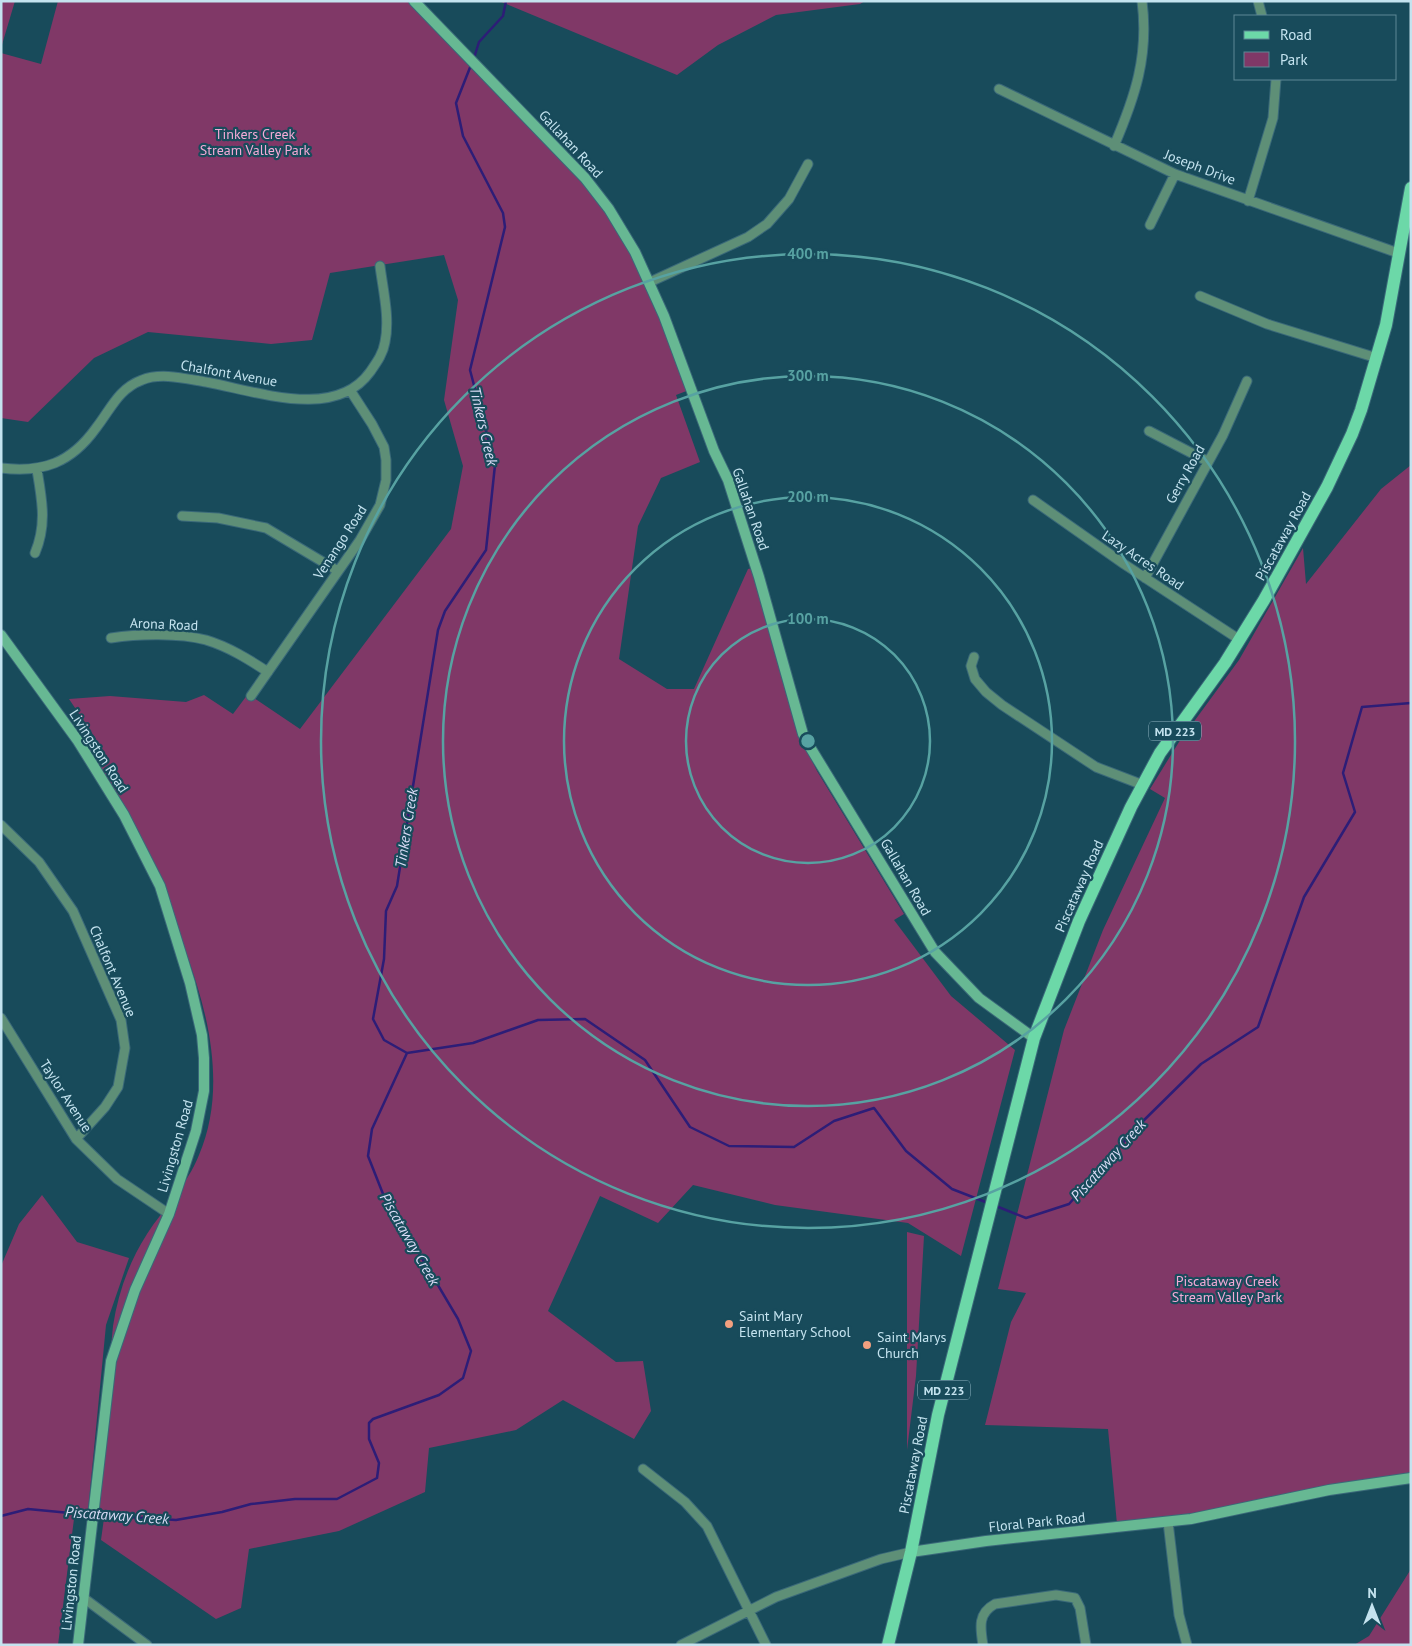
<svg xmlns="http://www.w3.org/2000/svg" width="1412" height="1646" font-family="'PT Sans',sans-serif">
  <rect width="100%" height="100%" fill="#184b5b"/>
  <path fill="#803867" d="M 1,1 L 15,1 L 1,48 Z
    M 58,1 L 416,1 L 601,202 L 609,218 L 638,259 L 689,390 L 676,395 L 700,462 L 661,478 L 638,526 L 619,659 L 667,689 L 694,689 L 748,569 L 752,568 L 789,704 L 803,743 L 817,771 L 904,914 L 894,920 L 951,996 L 1015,1050 L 961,1256 L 908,1223 L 775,1205 L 693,1185 L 658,1223 L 600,1196 L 548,1311 L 616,1362 L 643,1361 L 651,1411 L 634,1439 L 563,1400 L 516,1430 L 429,1448 L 425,1492 L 339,1531 L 249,1549 L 241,1608 L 216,1619 L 101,1540 L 105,1511 L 96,1506 L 113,1326 C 118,1293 129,1262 147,1234 C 164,1208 187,1185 199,1155 C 253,1030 140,854 84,744 L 96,739 L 69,699 L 110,696 L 186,702 L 204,695 L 233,714 L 248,694 L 300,729 L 451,529 L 463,466 L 444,400 L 458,300 L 444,255 L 330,273 L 312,340 L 271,344 L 148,332 L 94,358 L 28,422 L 1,418 L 1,53 L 41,64 Z
    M 499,1 L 865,1 L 860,4 L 776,15 L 718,45 L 677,75 Z
    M 1411,465 L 1411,1477 L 1243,1507 L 1117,1524 L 1108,1429 L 985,1425 L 1011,1322 L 1026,1293 L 998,1289 L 1064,1030 L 1103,930 L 1165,798 L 1150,789 L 1179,742 L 1239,660 L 1303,548 L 1306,584 L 1381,489 Z
    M 42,1195 L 77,1242 L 129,1258 L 106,1325 L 88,1511 L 75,1511 L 58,1645 L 1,1645 L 1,1266 L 19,1224 Z
    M 907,1232 L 924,1236 L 916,1376 L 907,1450 Z
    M 1411,1569 L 1411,1645 L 1354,1645 L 1369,1636 Z"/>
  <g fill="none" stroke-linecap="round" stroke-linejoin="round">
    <path stroke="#2d1d77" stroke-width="2.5" d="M 474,58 L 479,42 L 503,16 L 506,1
      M 407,1053 L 473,1043 L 538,1020 L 585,1019 L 645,1060 L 690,1127 L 729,1146 L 794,1147 L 834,1121 L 874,1108 L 906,1151 L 952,1189 L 988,1203
      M 407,1053 L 384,1040 L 373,1019 L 384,959 L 386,911 L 397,886 L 438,630 L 445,611 L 486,550 L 495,465 L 470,370 L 505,227 L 503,213 L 463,136 L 456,103 L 471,65
      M 996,1206 L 1026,1218 L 1069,1204 L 1136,1128 L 1201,1064 L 1258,1027 L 1304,897 L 1355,812 L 1343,773 L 1362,707 L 1411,703
      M 97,1515 L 176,1520 L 222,1512 L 251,1504 L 295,1499 L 337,1499 L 377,1478 L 379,1463 L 369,1439 L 369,1423 L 373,1419 L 439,1395 L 463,1378 L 471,1351 L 458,1319 L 413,1243 L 387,1204 L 368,1156 L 372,1129 L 407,1053
      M 1,1516 L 28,1509 L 91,1515"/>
    <g stroke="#3a6979" stroke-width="11">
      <path id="street" d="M 1258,1 L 1262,16
        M 999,89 L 1175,174 L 1398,253
        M 1114,146 C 1135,97 1149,56 1142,1
        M 1248,201 L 1273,118 L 1276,79
        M 1150,225 L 1175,174
        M 650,282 L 748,237 L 767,224 L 789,199 L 808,164
        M 1200,296 L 1267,324 L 1377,358
        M 1149,431 L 1207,461
        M 1,468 C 43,473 71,463 96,428 C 111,409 118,389 142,380 C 161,372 187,379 206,382 C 256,391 335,421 370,372 C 377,362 383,354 385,342 C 390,318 383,290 380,266
        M 1033,500 L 1124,564 L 1240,640
        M 182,516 L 218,518 L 266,528 L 338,571
        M 35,553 C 47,524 42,500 37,470
        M 1145,578 L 1223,435 L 1247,381
        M 111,638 C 138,634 179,633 206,640 C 229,647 248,659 268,672
        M 974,657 L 971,666 L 975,679 L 986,692 L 1002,705 L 1096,767 L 1143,785
        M 251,696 L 360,540 L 380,505 L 386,480 L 386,460 L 384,447 L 372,424 L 350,390
        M 1,825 L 39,862 L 73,911 L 121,1020 L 125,1048 L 118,1087 L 105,1107 L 76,1139
        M 1,1018 L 76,1139 L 117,1179 L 169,1214
        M 643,1469 L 685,1502 L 707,1526 L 766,1645
        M 1168,1522 L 1179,1615 L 1187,1645
        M 85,1599 L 147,1645
        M 681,1645 L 776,1597 L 881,1559 L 911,1552
        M 983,1645 C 980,1627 978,1613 995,1604 L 1056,1595 L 1075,1598 L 1080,1608 L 1086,1645"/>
    </g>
    <g stroke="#3a6979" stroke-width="12">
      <path id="secondary" d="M 414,1 L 585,178 L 609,209 L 635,252 L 664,316 L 714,451 L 728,480 L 759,577 L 803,734 L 810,747 L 935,952 L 979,998 L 1034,1038
        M 1,635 L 78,741 L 124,815 L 160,886 L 190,983 L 202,1035 L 204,1058 L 204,1091 L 196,1131 L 169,1214 L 135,1290 L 111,1361 L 78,1645
        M 911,1552 L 986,1541 L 1191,1519 L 1329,1490 L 1411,1478"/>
    </g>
    <g stroke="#3a6979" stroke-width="14">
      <path id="primary" d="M 888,1645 L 911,1552 L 938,1415 L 1034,1038 L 1079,921 L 1131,807 L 1160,753 L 1225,663 L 1264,600 L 1327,487 L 1352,434 L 1361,410 L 1386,325 L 1411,188"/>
    </g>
    <use href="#street" stroke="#5e8f77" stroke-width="9"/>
    <use href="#secondary" stroke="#67b893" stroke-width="10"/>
    <use href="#primary" stroke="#6cd8a8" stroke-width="12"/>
  </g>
  <g fill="none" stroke="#57a2a2" stroke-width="2.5">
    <circle cx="808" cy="741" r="122"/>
    <circle cx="808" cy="741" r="244"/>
    <circle cx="808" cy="741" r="365"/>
    <circle cx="808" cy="741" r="487"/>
  </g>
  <g fill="#f2a07f" stroke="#184b5b" stroke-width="2">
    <circle cx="729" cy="1324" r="5"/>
    <circle cx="867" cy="1345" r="5"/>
  </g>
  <g text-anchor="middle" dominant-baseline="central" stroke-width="4.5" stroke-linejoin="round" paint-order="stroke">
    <g fill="#184b5b" stroke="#90b5c3" stroke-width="1">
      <rect x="1149" y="721.5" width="52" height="19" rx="4"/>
      <rect x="918" y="1380.5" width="52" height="19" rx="4"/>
    </g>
    <g font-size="12" font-weight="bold" fill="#c4e3ef">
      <text x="1175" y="731">MD 223</text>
      <text x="944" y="1390">MD 223</text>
    </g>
    <g font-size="14" fill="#f5aad7" stroke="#184b5b">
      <text x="255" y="134">Tinkers Creek<tspan x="255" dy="16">Stream Valley Park</tspan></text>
      <text x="1227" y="1281">Piscataway Creek<tspan x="1227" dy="16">Stream Valley Park</tspan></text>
    </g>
    <g font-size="14" fill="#c4e3ef" stroke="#184b5b">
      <text transform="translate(571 144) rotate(47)">Gallahan Road</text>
      <text transform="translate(1200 167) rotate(21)">Joseph Drive</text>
      <text transform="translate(229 373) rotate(10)">Chalfont Avenue</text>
      <text transform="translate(1185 474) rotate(-61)">Gerry Road</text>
      <text transform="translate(751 509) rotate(71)">Gallahan Road</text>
      <text transform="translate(1283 536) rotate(-61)">Piscataway Road</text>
      <text transform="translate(340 542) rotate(-57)">Venango Road</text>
      <text transform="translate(1143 560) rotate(34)">Lazy Acres Road</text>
      <text transform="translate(164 624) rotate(2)">Arona Road</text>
      <text transform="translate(99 751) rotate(57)">Livingston Road</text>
      <text transform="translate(906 877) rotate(60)">Gallahan Road</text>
      <text transform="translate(1079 886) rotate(-66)">Piscataway Road</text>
      <text transform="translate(113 971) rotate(67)">Chalfont Avenue</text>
      <text transform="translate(66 1096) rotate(57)">Taylor Avenue</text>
      <text transform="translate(175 1146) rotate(-74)">Livingston Road</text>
      <text transform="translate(913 1465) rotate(-79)">Piscataway Road</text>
      <text transform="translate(1037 1522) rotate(-6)">Floral Park Road</text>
      <text transform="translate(71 1583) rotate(-84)">Livingston Road</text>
    </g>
    <g font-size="14" fill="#c4e3ef" stroke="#184b5b" text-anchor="start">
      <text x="739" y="1316">Saint Mary<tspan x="739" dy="16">Elementary School</tspan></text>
      <text x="877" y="1337">Saint Marys<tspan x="877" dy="16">Church</tspan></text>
    </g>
    <g font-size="15" font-style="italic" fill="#dadcf6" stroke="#184b5b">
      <text transform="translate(484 426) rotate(77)">Tinkers Creek</text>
      <text transform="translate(406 828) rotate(-81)">Tinkers Creek</text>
      <text transform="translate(1108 1160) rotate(-48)">Piscataway Creek</text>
      <text transform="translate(410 1239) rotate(60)">Piscataway Creek</text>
      <text transform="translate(117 1515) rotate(4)">Piscataway Creek</text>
    </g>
  </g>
  <circle cx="808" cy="741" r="8" fill="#57a2a2" stroke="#184b5b" stroke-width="2.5"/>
  <g font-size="15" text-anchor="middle" font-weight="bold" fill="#57a2a2" stroke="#184b5b" stroke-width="4.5" stroke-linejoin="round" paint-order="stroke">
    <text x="808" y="259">400 m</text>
    <text x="808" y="381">300 m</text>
    <text x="808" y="502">200 m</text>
    <text x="808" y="624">100 m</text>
  </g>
  <rect width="1412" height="1646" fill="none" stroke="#c4e3ef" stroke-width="5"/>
  <rect x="1234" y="15" width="162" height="65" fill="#184b5b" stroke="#5d8896"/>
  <rect x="1244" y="31" width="25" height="8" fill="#6cd8a8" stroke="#5d8896"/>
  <text x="1280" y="40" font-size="15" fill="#c4e3ef">Road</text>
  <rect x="1244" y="52" width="25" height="15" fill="#803867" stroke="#5d8896"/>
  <text x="1280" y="65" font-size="15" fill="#c4e3ef">Park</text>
  <g transform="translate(1372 1606)" stroke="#184b5b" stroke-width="4" paint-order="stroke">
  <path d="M0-4L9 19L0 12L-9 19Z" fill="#c4e3ef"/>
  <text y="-8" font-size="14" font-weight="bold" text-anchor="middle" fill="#c4e3ef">N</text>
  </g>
</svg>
